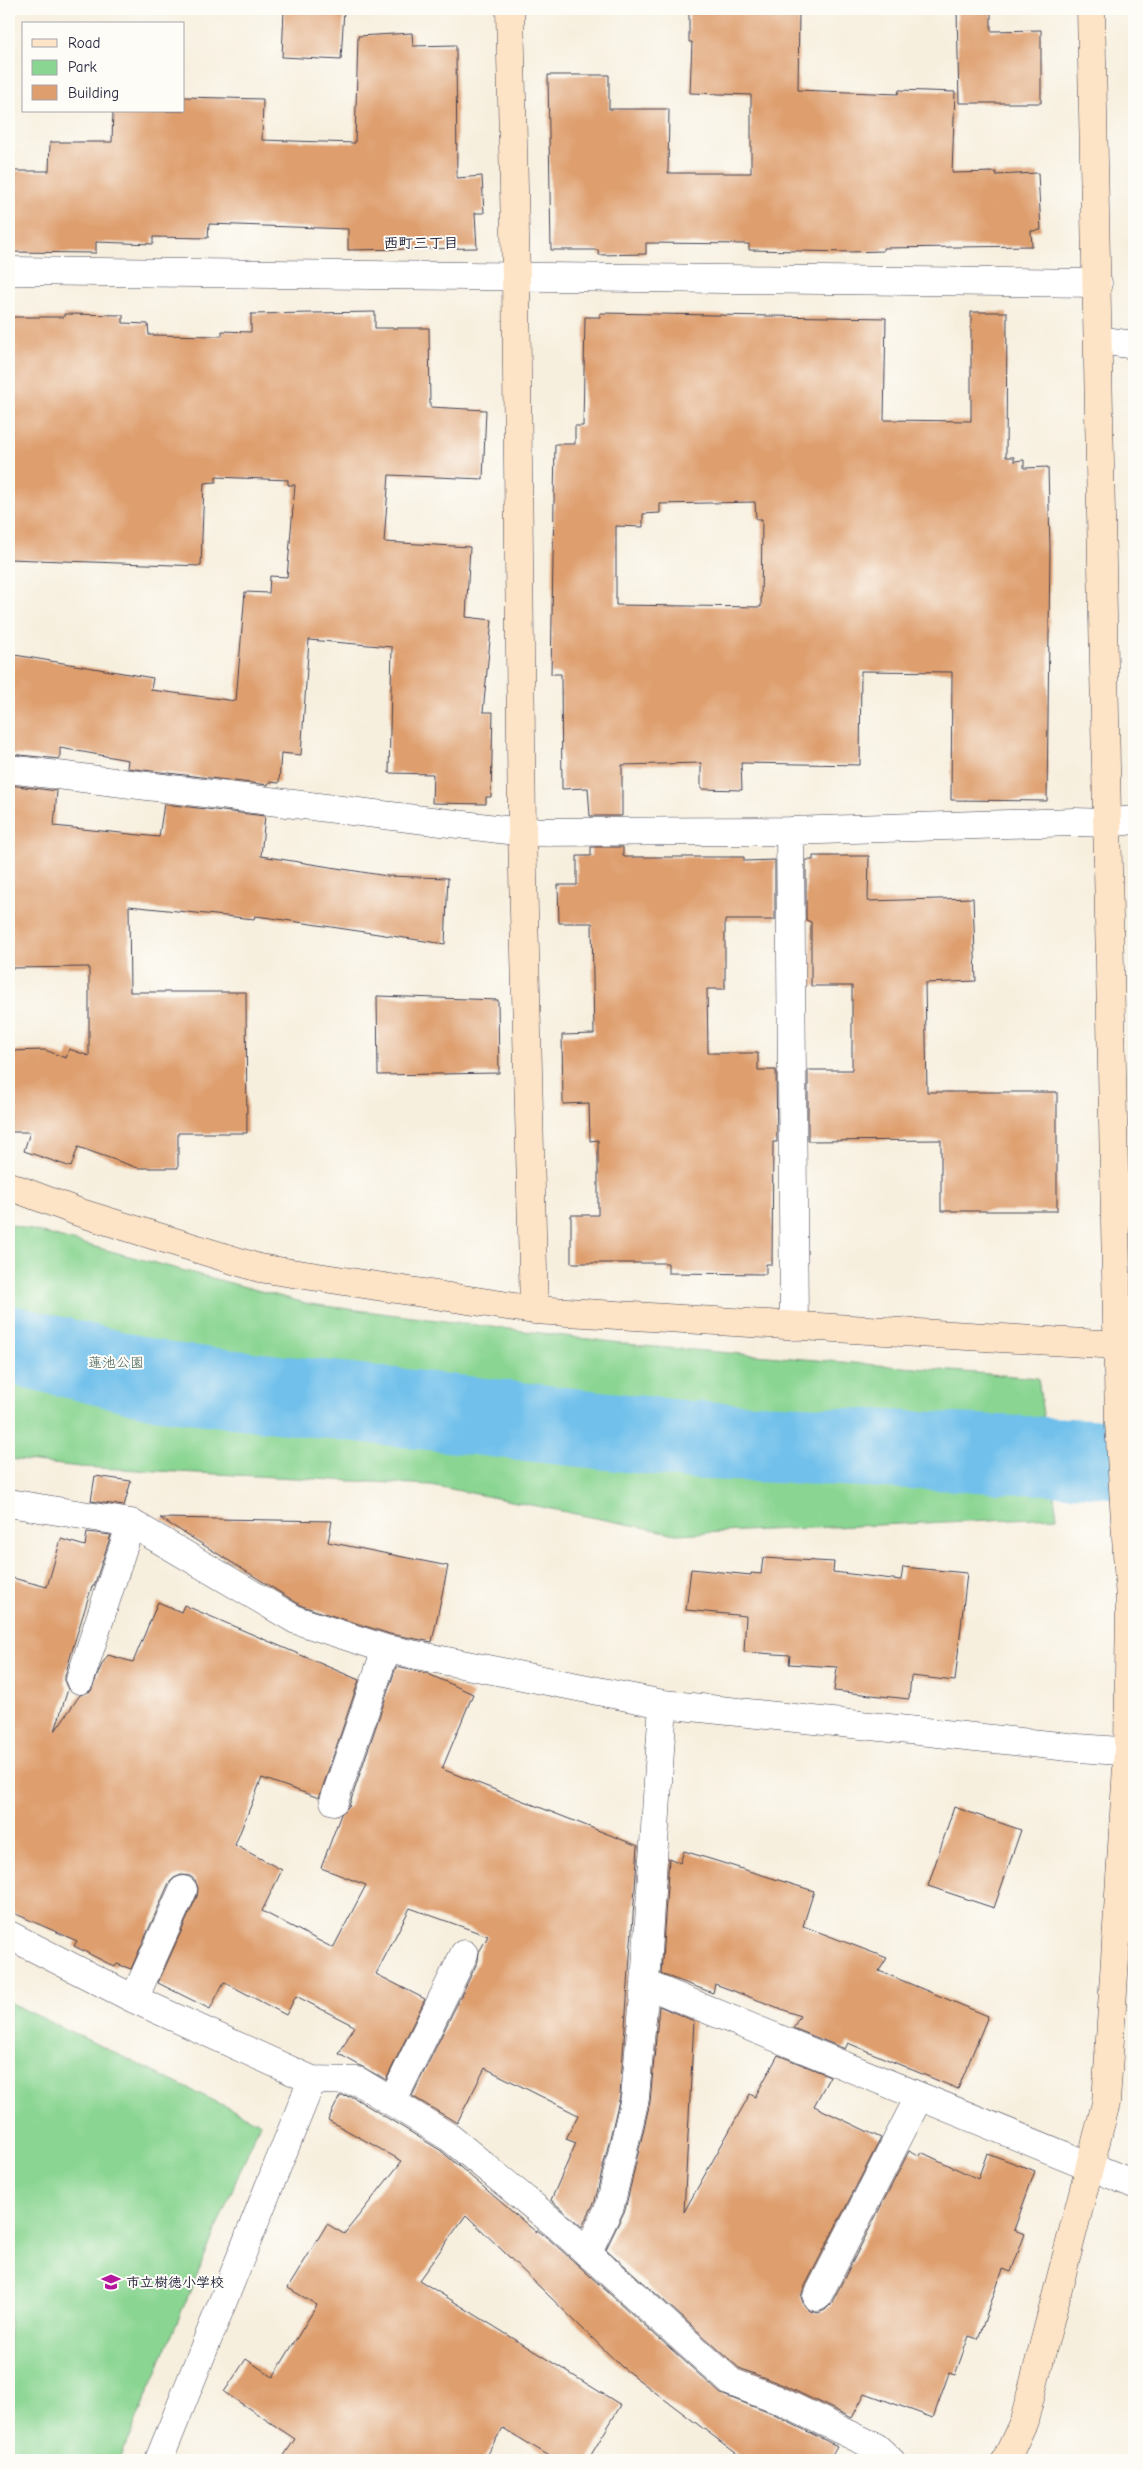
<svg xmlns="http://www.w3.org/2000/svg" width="1143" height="2469" font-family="'Comic Neue','Klee One',sans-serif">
  <rect width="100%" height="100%" fill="#fdfcf7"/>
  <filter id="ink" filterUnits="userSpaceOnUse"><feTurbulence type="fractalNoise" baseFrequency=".02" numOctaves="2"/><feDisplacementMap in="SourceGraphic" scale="10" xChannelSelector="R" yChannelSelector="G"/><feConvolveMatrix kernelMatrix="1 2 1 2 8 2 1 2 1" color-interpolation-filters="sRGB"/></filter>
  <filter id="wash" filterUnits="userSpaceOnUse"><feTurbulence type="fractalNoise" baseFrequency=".0096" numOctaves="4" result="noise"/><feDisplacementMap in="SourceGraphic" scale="20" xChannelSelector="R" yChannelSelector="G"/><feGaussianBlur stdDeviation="1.12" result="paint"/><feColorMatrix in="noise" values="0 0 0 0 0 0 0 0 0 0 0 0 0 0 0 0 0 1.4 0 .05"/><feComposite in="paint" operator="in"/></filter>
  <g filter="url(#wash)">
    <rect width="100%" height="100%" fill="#f7efde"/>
    <path fill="#8ad592" stroke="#567c66" d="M 9,1224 L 309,1304 L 644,1346 L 1038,1378 L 1057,1517 L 676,1534 L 431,1485 L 80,1467 L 9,1459 Z
      M 9,2002 L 260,2123 L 120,2460 L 9,2460 Z"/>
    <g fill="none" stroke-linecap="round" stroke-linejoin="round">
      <path stroke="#6fc0eb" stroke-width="78" d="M 9,1344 L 162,1381 L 689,1440 L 1134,1460"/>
    </g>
    <g id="blocks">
      <path fill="#de9e6d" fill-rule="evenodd" d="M 284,9 L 344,9 L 341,60 L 282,57 Z
        M 689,9 L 799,9 L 798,90 L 898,94 L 899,90 L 955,92 L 952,173 L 996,172 L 996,175 L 1038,173 L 1041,230 L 1031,231 L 1032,246 L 883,248 L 883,251 L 850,252 L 749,250 L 749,244 L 646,243 L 646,254 L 599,255 L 598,250 L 551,250 L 548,75 L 609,75 L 609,109 L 669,109 L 668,173 L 751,173 L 751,95 L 690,93 L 692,42 L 689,42 Z
        M 957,9 L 991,9 L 991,31 L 1041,30 L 1041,103 L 959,103 Z
        M 412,33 L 413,46 L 456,45 L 457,178 L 482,176 L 484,213 L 475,213 L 477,248 L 348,250 L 348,229 L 209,224 L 208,238 L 153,237 L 153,244 L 96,242 L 96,253 L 9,252 L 9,171 L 49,171 L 50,142 L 112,142 L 113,111 L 184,111 L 184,97 L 263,99 L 262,140 L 355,143 L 358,36 Z
        M 375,312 L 375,328 L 429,328 L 430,407 L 486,410 L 483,479 L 389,475 L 384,542 L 470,547 L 466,617 L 492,620 L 483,712 L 493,712 L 491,797 L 486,797 L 486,804 L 432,803 L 433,774 L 389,773 L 392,647 L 309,640 L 301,755 L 281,753 L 279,783 L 269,782 L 268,785 L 127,768 L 128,760 L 60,748 L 60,759 L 9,754 L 9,654 L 153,678 L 151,690 L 236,701 L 245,592 L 269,593 L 270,576 L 287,577 L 295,485 L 288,485 L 288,480 L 216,477 L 216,482 L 204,483 L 201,566 L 9,559 L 9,317 L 64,317 L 64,314 L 123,315 L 123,323 L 148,324 L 149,335 L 222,336 L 222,331 L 251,332 L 251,314 Z
        M 971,312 L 1007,312 L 1006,457 L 1014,457 L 1014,461 L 1024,460 L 1024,468 L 1048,467 L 1050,547 L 1047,801 L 951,800 L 952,672 L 861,671 L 860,765 L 741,763 L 742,790 L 701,789 L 701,763 L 622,765 L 622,816 L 590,816 L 588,788 L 562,789 L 561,674 L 551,674 L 555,444 L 575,444 L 575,426 L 583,426 L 585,317 L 600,317 L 600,313 L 886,318 L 884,420 L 971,421 ZM 755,502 L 756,519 L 762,519 L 761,607 L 616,605 L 616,526 L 643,527 L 643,514 L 660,513 L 660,504 Z
        M 9,785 L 57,791 L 54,826 L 159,837 L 164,804 L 265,816 L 261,856 L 387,876 L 448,878 L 445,944 L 271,918 L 255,916 L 254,919 L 129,906 L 130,992 L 246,992 L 247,1133 L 178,1133 L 178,1168 L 138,1168 L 78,1147 L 71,1167 L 24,1151 L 30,1132 L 9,1132 L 9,1051 L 45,1050 L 66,1058 L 69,1049 L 89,1056 L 89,967 L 9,968 Z
        M 591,847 L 623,847 L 623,856 L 625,857 L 744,857 L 744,861 L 775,860 L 775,920 L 725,920 L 725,989 L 707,989 L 708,1053 L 758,1053 L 758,1070 L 776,1070 L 777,1142 L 773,1142 L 772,1264 L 766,1264 L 766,1274 L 668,1273 L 668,1263 L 571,1263 L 571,1215 L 598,1215 L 598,1140 L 590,1141 L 589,1103 L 563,1104 L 562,1035 L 594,1034 L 592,923 L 559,923 L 558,885 L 577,885 L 577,856 L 591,856 Z
        M 813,856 L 869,856 L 868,901 L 973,898 L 976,981 L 925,983 L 927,1092 L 1057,1092 L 1057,1211 L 941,1211 L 941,1140 L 808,1141 L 808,1070 L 852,1070 L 852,986 L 811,986 L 811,922 L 806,920 L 806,860 L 813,860 Z
        M 377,996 L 498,1000 L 499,1073 L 378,1075 Z
        M 95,1476 L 131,1481 L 124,1506 L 91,1501 Z
        M 160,1518 L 332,1521 L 328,1542 L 448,1566 L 432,1642 L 390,1634 L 302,1606 Z
        M 87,1532 L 111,1535 L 94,1586 L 92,1586 L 74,1644 L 65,1676 L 65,1683 L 68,1689 L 55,1731 L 80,1695 L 91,1691 L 102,1664 L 108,1655 L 133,1662 L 158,1602 L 181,1612 L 184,1605 L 359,1680 L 319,1798 L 262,1778 L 235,1845 L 282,1870 L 262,1911 L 333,1948 L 366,1885 L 321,1868 L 341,1814 L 349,1806 L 396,1667 L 426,1673 L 473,1694 L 442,1769 L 638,1846 L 620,2096 L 595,2201 L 582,2227 L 551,2200 L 576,2143 L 566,2139 L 578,2115 L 485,2068 L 457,2123 L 412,2096 L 478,1961 L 479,1952 L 488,1936 L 410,1908 L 376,1974 L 425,1999 L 386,2080 L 339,2054 L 354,2026 L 296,1996 L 286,2015 L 224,1982 L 210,2009 L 158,1983 L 197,1896 L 198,1888 L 195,1880 L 190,1876 L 181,1875 L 174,1878 L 169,1883 L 131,1969 L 117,1964 L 115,1967 L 74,1946 L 77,1941 L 9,1911 L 9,1577 L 47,1587 L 61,1539 L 85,1546 Z
        M 763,1558 L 834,1562 L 833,1572 L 901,1580 L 903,1567 L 967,1573 L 955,1681 L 911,1676 L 909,1699 L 834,1691 L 837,1667 L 789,1664 L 790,1655 L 744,1652 L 746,1616 L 686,1610 L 691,1569 L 751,1575 L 751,1573 L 761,1574 Z
        M 954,1807 L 1021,1830 L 994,1908 L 928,1886 Z
        M 684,1851 L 814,1891 L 803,1926 L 887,1958 L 879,1971 L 988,2016 L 958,2089 L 848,2043 L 845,2049 L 793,2028 L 800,2016 L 715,1984 L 713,1993 L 661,1974 L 669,1858 L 680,1863 Z
        M 659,2006 L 694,2021 L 684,2212 L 750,2094 L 755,2097 L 778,2055 L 830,2076 L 814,2106 L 881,2138 L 803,2290 L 801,2297 L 804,2305 L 810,2311 L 818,2313 L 825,2310 L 831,2304 L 909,2151 L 919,2156 L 921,2152 L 978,2179 L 987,2153 L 1035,2171 L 1014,2230 L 1025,2234 L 1011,2272 L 1003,2269 L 978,2339 L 969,2336 L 955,2375 L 949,2373 L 933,2418 L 865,2393 L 852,2418 L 783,2385 L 739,2368 L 606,2249 L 625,2210 L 650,2102 Z
        M 340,2096 L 353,2097 L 440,2150 L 536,2232 L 537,2230 L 550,2240 L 721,2394 L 770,2413 L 837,2446 L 829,2460 L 745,2460 L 623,2368 L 466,2215 L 419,2280 L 621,2405 L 588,2460 L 556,2460 L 503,2428 L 483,2460 L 281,2460 L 295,2439 L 224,2392 L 246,2359 L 273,2377 L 317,2305 L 288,2288 L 327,2224 L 344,2234 L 402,2161 L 328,2120 Z"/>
    </g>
  </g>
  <g filter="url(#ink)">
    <use href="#blocks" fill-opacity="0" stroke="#424153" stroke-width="1"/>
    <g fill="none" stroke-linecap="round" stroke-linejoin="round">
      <g stroke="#424153" stroke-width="29">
        <path id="street" d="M 9,271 L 1098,283
          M 1099,340 L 1134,345
          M 9,769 L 522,832 L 790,831 L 1075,822 L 1107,823 L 1134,820
          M 790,831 L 794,1326
          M 9,1503 L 131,1523 L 296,1620 L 386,1649 L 663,1704 L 1078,1748 L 1134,1752
          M 80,1680 L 131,1523
          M 334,1801 L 386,1649
          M 9,1935 L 134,1999 L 312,2080 L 159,2460
          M 645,1984 L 1134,2184
          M 134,1999 L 183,1890
          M 312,2080 L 358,2081 L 449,2137 L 560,2228 L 731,2382 L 776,2399 L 876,2447 L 890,2460
          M 392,2102 L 464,1954
          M 587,2253 L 610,2206 L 635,2098 L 645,1984 L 663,1704
          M 817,2297 L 919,2097"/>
      </g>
      <g stroke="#424153" stroke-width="29">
        <path id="secondary" d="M 510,9 L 516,278 L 522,832 L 534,1310
          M 9,1186 L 78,1212 L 259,1268 L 534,1310 L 1134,1346
          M 1006,2460 L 1024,2421 L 1106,2103 L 1128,1750 L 1130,1601 L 1119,1423 L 1091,9"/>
      </g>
      <use href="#street" stroke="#fff" stroke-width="28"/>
      <use href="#secondary" stroke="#fee4c6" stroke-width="28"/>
    </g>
  </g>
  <defs>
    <g id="school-bare" transform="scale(1.5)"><path d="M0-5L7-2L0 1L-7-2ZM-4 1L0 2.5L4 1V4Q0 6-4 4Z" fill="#b5179e" stroke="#fdfcf7" stroke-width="2.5" paint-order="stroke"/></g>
  </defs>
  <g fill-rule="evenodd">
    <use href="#school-bare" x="111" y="2282"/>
  </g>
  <g text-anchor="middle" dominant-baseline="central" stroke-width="4" stroke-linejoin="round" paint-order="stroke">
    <g font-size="14" fill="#466159" stroke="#fdfcf7">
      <text x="116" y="1362">蓮池公園</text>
    </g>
    <g font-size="14" font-weight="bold" fill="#22223b" stroke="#fdfcf7" text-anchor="start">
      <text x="126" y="2282">市立樹徳小学校</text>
    </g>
    <g font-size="15" font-weight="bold" fill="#22223b" stroke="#fdfcf7">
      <text x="421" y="243">西町三丁目</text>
    </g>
  </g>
  <rect width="1143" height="2469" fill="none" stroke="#fdfcf7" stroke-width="30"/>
  <rect x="22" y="22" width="162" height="90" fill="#fdfcf7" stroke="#a5a5ac"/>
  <rect x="32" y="39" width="25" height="8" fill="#fee4c6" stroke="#a5a5ac"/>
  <text x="68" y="48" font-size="15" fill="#22223b">Road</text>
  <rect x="32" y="60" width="25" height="15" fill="#8ad592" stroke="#a5a5ac"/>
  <text x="68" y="72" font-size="15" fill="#22223b">Park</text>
  <rect x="32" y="85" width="25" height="15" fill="#de9e6d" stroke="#a5a5ac"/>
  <text x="68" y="98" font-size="15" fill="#22223b">Building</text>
</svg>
